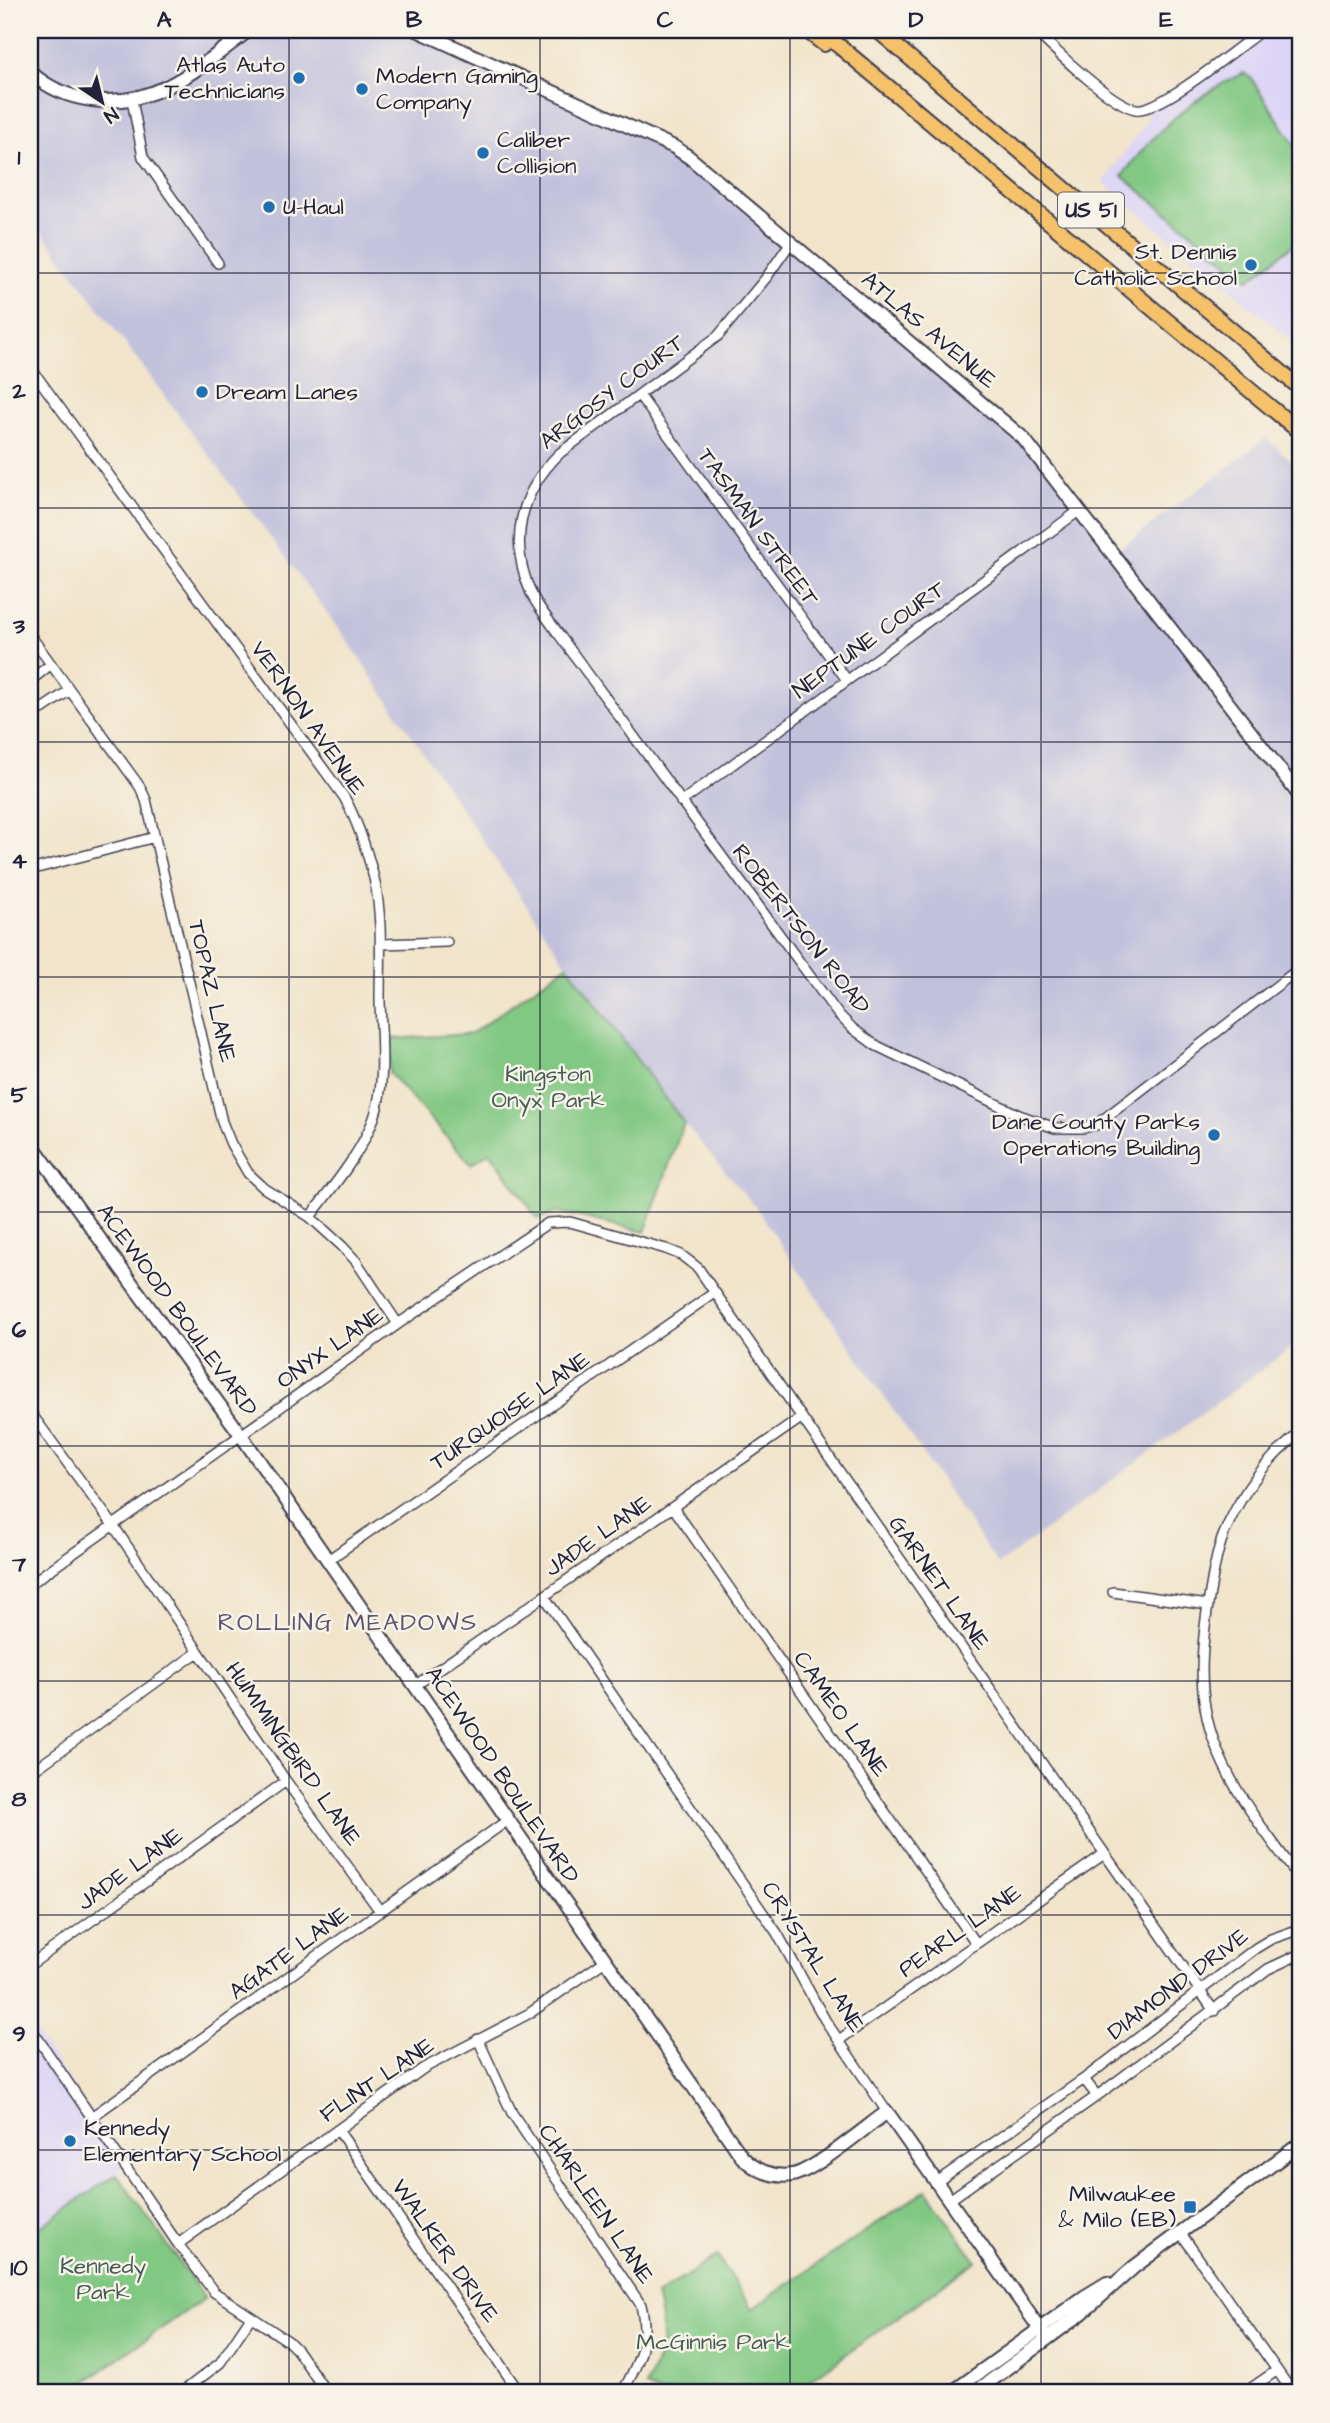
<svg xmlns="http://www.w3.org/2000/svg" width="1330" height="2423" font-family="'Architects Daughter',sans-serif">
  <rect width="100%" height="100%" fill="#f7f3e8"/>
  <filter id="ink" filterUnits="userSpaceOnUse"><feTurbulence type="fractalNoise" baseFrequency=".0143" numOctaves="2"/><feDisplacementMap in="SourceGraphic" scale="14" xChannelSelector="R" yChannelSelector="G"/><feConvolveMatrix kernelMatrix="1 2 1 2 8 2 1 2 1" color-interpolation-filters="sRGB"/></filter>
  <filter id="wash" filterUnits="userSpaceOnUse"><feTurbulence type="fractalNoise" baseFrequency=".00686" numOctaves="4" result="noise"/><feDisplacementMap in="SourceGraphic" scale="28" xChannelSelector="R" yChannelSelector="G"/><feGaussianBlur stdDeviation="1.57" result="paint"/><feColorMatrix in="noise" values="0 0 0 0 0 0 0 0 0 0 0 0 0 0 0 0 0 1.4 0 .05"/><feComposite in="paint" operator="in"/></filter>
  <g filter="url(#wash)">
    <rect width="100%" height="100%" fill="#f1e4ca"/>
    <path fill="#ddd5f6" d="M 1262,30 L 1300,30 L 1300,348 L 1103,182 L 1147,121 L 1149,107 Z
      M 30,2024 L 126,2166 L 30,2234 Z"/>
    <path fill="#c2c1dc" d="M 30,30 L 435,30 L 443,41 L 674,147 L 1019,433 L 1114,553 L 1266,438 L 1300,468 L 1300,1341 L 998,1565 L 757,1209 L 684,1123 L 567,965 L 345,637 L 30,216 Z"/>
    <path fill="#81c883" stroke="#52755f" stroke-width="2" d="M 1244,73 L 1251,78 L 1300,153 L 1300,239 L 1249,280 L 1122,176 C 1153,133 1195,94 1244,73 Z
      M 567,965 L 684,1123 L 645,1232 L 559,1212 L 538,1219 L 490,1152 L 471,1164 L 389,1073 L 391,1039 L 471,1034 Z
      M 117,2174 L 205,2298 L 69,2393 L 30,2393 L 30,2234 Z
      M 926,2190 L 976,2261 L 792,2393 L 659,2393 L 645,2387 C 663,2351 667,2336 656,2296 L 717,2256 L 752,2309 Z"/>
  </g>
  <g filter="url(#ink)">
    <g fill="none" stroke-linecap="round" stroke-linejoin="round">
      <g stroke="#413f50" stroke-width="12">
        <path id="minor" d="M 1034,30 C 1054,49 1111,105 1136,109 C 1159,113 1240,46 1262,30
          M 132,100 L 143,157 L 218,263
          M 791,242 L 766,278 L 718,336 L 560,453 C 520,492 508,541 531,593 C 536,604 545,615 552,625 L 837,1013 L 852,1028 L 875,1045 L 1019,1115 L 1055,1128 L 1083,1128 L 1096,1125 L 1300,968
          M 30,367 L 344,797 C 358,822 367,851 374,878 C 383,917 380,961 380,1001 C 381,1037 386,1085 374,1118 C 360,1155 333,1186 310,1217
          M 639,395 L 847,680
          M 30,635 L 140,787 L 146,800 L 222,1122 L 231,1144 L 248,1173 L 264,1188 L 310,1217 L 342,1246 L 356,1261 L 398,1324
          M 30,681 L 51,664
          M 30,704 L 42,709 L 70,690
          M 681,802 L 1080,510
          M 30,870 L 155,837
          M 380,944 L 447,942
          M 30,1412 L 113,1525 L 286,1781 L 380,1911
          M 1300,1433 C 1266,1459 1240,1495 1224,1534 C 1217,1550 1214,1569 1211,1586 C 1202,1639 1195,1693 1215,1744 C 1233,1793 1269,1837 1300,1879
          M 673,1507 L 976,1943
          M 328,1560 L 714,1293
          M 30,1584 L 398,1324 L 548,1223 L 570,1222 L 666,1249 L 681,1255 L 698,1268 L 1214,2011
          M 1113,1592 L 1208,1605
          M 544,1596 L 777,1933 L 825,2020 L 887,2112
          M 416,1685 L 801,1418
          M 30,1773 L 198,1652
          M 30,1965 L 286,1781
          M 30,2027 L 178,2244 L 214,2292 L 288,2341 L 297,2350 L 327,2393
          M 478,2039 L 512,2113 L 641,2305 C 650,2342 639,2362 622,2393
          M 839,2040 L 1104,1854
          M 1084,2079 L 1097,2096
          M 93,2116 L 508,1820
          M 338,2130 L 520,2393
          M 935,2183 L 1084,2079 L 1256,1948 L 1271,1939 L 1300,1929
          M 948,2201 L 1097,2096 L 1268,1969 L 1300,1954
          M 1180,2232 L 1293,2393
          M 178,2244 L 424,2068 L 530,2013 L 605,1961
          M 181,2393 L 220,2363 L 251,2317
          M 1244,2393 L 1276,2371"/>
      </g>
      <g stroke="#413f50" stroke-width="16">
        <path id="tertiary" d="M 417,30 L 674,147 L 689,157 L 1023,438 L 1300,796
          M 30,72 C 48,88 68,97 92,100 C 156,108 201,66 249,30
          M 30,1142 L 241,1435 L 742,2157 C 755,2170 773,2178 792,2175 C 813,2172 867,2126 887,2112 L 1047,2339
          M 951,2393 L 1084,2297 L 1107,2283
          M 974,2393 L 1082,2313 L 1134,2267 L 1300,2144"/>
      </g>
      <g stroke="#413f50" stroke-width="18">
        <path id="primary" d="M 806,30 L 824,44
          M 820,30 L 1300,432
          M 877,30 L 1300,388"/>
      </g>
      <use href="#minor" stroke="#fff" stroke-width="9"/>
      <use href="#tertiary" stroke="#fff" stroke-width="12"/>
      <use href="#primary" stroke="#f5c16b" stroke-width="14"/>
    </g>
  </g>
  <path fill="none" stroke="#22223b" stroke-width="2" stroke-opacity="0.55" d="M 289,30 L 289,2393M 540,30 L 540,2393M 790,30 L 790,2393M 1041,30 L 1041,2393M 30,273 L 1300,273M 30,508 L 1300,508M 30,742 L 1300,742M 30,977 L 1300,977M 30,1212 L 1300,1212M 30,1446 L 1300,1446M 30,1681 L 1300,1681M 30,1915 L 1300,1915M 30,2150 L 1300,2150"/>
  <g fill="#1f6fb2" stroke="#f7f3e8" stroke-width="2.5">
    <circle cx="299" cy="78" r="7"/>
    <circle cx="362" cy="89" r="7"/>
    <circle cx="483" cy="153" r="7"/>
    <circle cx="269" cy="207" r="7"/>
    <circle cx="1251" cy="265" r="7"/>
    <circle cx="202" cy="392" r="7"/>
    <circle cx="1214" cy="1135" r="7"/>
    <circle cx="70" cy="2141" r="7"/>
    <rect x="1183" y="2200" width="14" height="14" rx="3.5"/>
  </g>
  <g text-anchor="middle" dominant-baseline="central" stroke-width="5" stroke-linejoin="round" paint-order="stroke">
    <rect fill="#f7f3e8" stroke="#62616f" stroke-width="2" x="1058" y="192.5" width="66" height="35" rx="5"/>
    <g font-size="21" font-weight="bold" fill="#22223b">
      <text x="1091" y="210">US 51</text>
    </g>
    <g font-size="23" fill="#22223b" stroke="#f7f3e8" text-anchor="start">
      <text x="285" y="65" text-anchor="end">Atlas Auto<tspan x="285" dy="26">Technicians</tspan></text>
      <text x="376" y="76">Modern Gaming<tspan x="376" dy="26">Company</tspan></text>
      <text x="497" y="140">Caliber<tspan x="497" dy="26">Collision</tspan></text>
      <text x="283" y="207">U-Haul</text>
      <text x="1237" y="252" text-anchor="end">St. Dennis<tspan x="1237" dy="26">Catholic School</tspan></text>
      <text x="216" y="392">Dream Lanes</text>
      <text x="1200" y="1122" text-anchor="end">Dane County Parks<tspan x="1200" dy="26">Operations Building</tspan></text>
      <text x="84" y="2128">Kennedy<tspan x="84" dy="26">Elementary School</tspan></text>
      <text x="1176" y="2194" text-anchor="end">Milwaukee<tspan x="1176" dy="26">&amp; Milo (EB)</tspan></text>
    </g>
    <g font-size="23" fill="#22223b" stroke="#f7f3e8">
      <text transform="translate(929 330) rotate(40)">ATLAS AVENUE</text>
      <text transform="translate(612 392) rotate(-37)">ARGOSY COURT</text>
      <text transform="translate(758 527) rotate(54)">TASMAN STREET</text>
      <text transform="translate(869 640) rotate(-36)">NEPTUNE COURT</text>
      <text transform="translate(308 718) rotate(55)">VERNON AVENUE</text>
      <text transform="translate(801 929) rotate(52)">ROBERTSON ROAD</text>
      <text transform="translate(212 991) rotate(77)">TOPAZ LANE</text>
      <text transform="translate(177 1310) rotate(54)">ACEWOOD BOULEVARD</text>
      <text transform="translate(330 1348) rotate(-35)">ONYX LANE</text>
      <text transform="translate(510 1411) rotate(-35)">TURQUOISE LANE</text>
      <text transform="translate(598 1536) rotate(-35)">JADE LANE</text>
      <text transform="translate(939 1583) rotate(55)">GARNET LANE</text>
      <text transform="translate(841 1714) rotate(55)">CAMEO LANE</text>
      <text transform="translate(293 1754) rotate(55)">HUMMINGBIRD LANE</text>
      <text transform="translate(502 1775) rotate(56)">ACEWOOD BOULEVARD</text>
      <text transform="translate(130 1869) rotate(-36)">JADE LANE</text>
      <text transform="translate(960 1931) rotate(-35)">PEARL LANE</text>
      <text transform="translate(289 1953) rotate(-36)">AGATE LANE</text>
      <text transform="translate(813 1957) rotate(58)">CRYSTAL LANE</text>
      <text transform="translate(1178 1984) rotate(-37)">DIAMOND DRIVE</text>
      <text transform="translate(377 2080) rotate(-34)">FLINT LANE</text>
      <text transform="translate(596 2204) rotate(56)">CHARLEEN LANE</text>
      <text transform="translate(445 2251) rotate(55)">WALKER DRIVE</text>
    </g>
    <g font-size="23" fill="#435c54" stroke="#f7f3e8">
      <text x="548" y="1074">Kingston<tspan x="548" dy="26">Onyx Park</tspan></text>
      <text x="103" y="2266">Kennedy<tspan x="103" dy="26">Park</tspan></text>
      <text x="713" y="2342">McGinnis Park</text>
    </g>
    <g font-size="24" letter-spacing="2" fill="#5e516d" stroke="#f7f3e8">
      <text x="348" y="1623">ROLLING MEADOWS</text>
    </g>
  </g>
  <rect width="1330" height="2423" fill="none" stroke="#f7f3e8" stroke-width="77"/>
  <g transform="translate(102 102) rotate(145)" stroke="#f7f3e8" stroke-width="5" paint-order="stroke">
  <path d="M0-5L12 26L0 18L-12 26Z" fill="#22223b"/>
  <text y="-10" font-size="19" font-weight="bold" text-anchor="middle" fill="#22223b">N</text>
  </g>
  <rect x="38" y="38" width="1254" height="2346" fill="none" stroke="#22223b" stroke-width="2.5"/>
  <g font-size="23" text-anchor="middle" font-weight="bold" fill="#22223b">
    <text x="164" y="27">A</text>
    <text x="414" y="27">B</text>
    <text x="665" y="27">C</text>
    <text x="916" y="27">D</text>
    <text x="1166" y="27">E</text>
    <text x="19" y="164">1</text>
    <text x="19" y="398">2</text>
    <text x="19" y="633">3</text>
    <text x="19" y="868">4</text>
    <text x="19" y="1102">5</text>
    <text x="19" y="1337">6</text>
    <text x="19" y="1571">7</text>
    <text x="19" y="1806">8</text>
    <text x="19" y="2041">9</text>
    <text x="19" y="2275">10</text>
  </g>
</svg>
